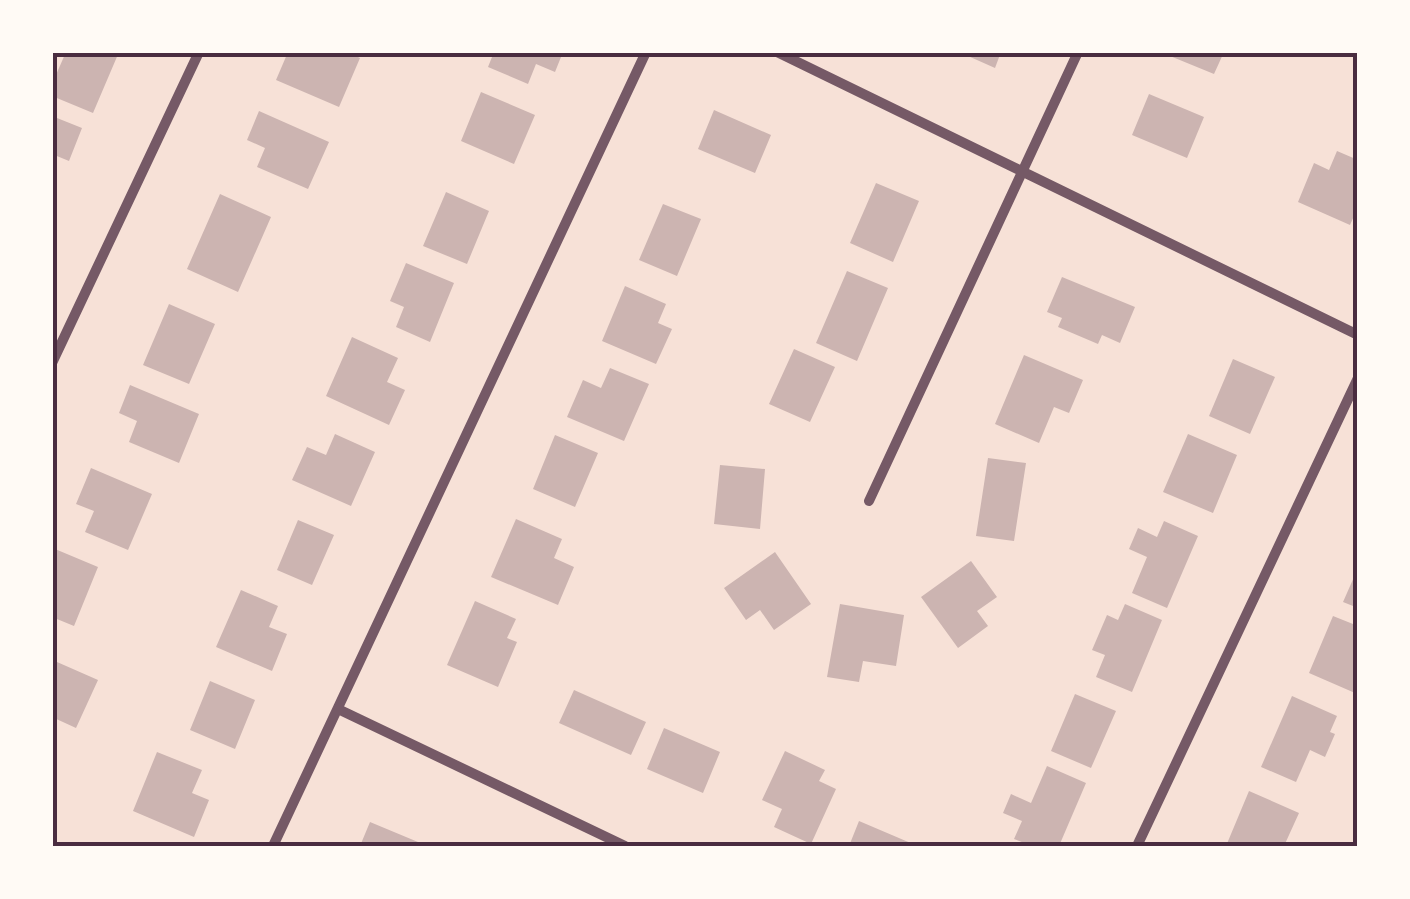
<svg xmlns="http://www.w3.org/2000/svg" width="1410" height="899" font-family="'Fira Sans Condensed',sans-serif">
  <rect width="100%" height="100%" fill="#f7e1d7"/>
  <path fill="#ccb4b1" d="M 66,52 L 119,52 L 93,113 L 52,96 L 52,84 Z
    M 288,52 L 310,56 L 312,52 L 348,52 L 360,58 L 339,107 L 276,80 Z
    M 494,52 L 563,52 L 555,72 L 536,64 L 528,84 L 488,67 Z
    M 959,52 L 1001,52 L 995,68 Z
    M 1172,52 L 1224,52 L 1214,74 L 1170,56 Z
    M 481,92 L 535,115 L 514,164 L 461,141 Z
    M 1149,94 L 1204,117 L 1187,158 L 1132,135 Z
    M 714,110 L 771,135 L 755,173 L 698,149 Z
    M 259,111 L 329,142 L 308,189 L 257,167 L 265,148 L 247,140 Z
    M 52,116 L 82,128 L 69,161 L 52,154 Z
    M 1337,151 L 1358,160 L 1358,207 L 1350,225 L 1298,202 L 1314,163 L 1329,170 Z
    M 876,183 L 919,201 L 893,262 L 850,243 Z
    M 446,192 L 489,211 L 467,264 L 423,246 Z
    M 220,194 L 271,217 L 238,292 L 187,269 Z
    M 663,204 L 701,219 L 677,276 L 639,260 Z
    M 406,263 L 454,283 L 430,342 L 396,327 L 404,307 L 390,301 Z
    M 847,271 L 888,288 L 857,361 L 816,343 Z
    M 1062,277 L 1135,307 L 1120,343 L 1102,335 L 1098,344 L 1058,327 L 1062,318 L 1047,312 Z
    M 625,286 L 666,304 L 658,323 L 672,329 L 656,364 L 602,341 Z
    M 169,304 L 215,324 L 189,384 L 143,365 Z
    M 352,337 L 398,358 L 387,382 L 405,390 L 389,425 L 326,396 Z
    M 794,349 L 835,367 L 810,422 L 769,404 Z
    M 1024,355 L 1083,380 L 1069,413 L 1054,407 L 1039,443 L 995,424 Z
    M 1233,359 L 1275,377 L 1250,434 L 1209,416 Z
    M 610,368 L 649,384 L 624,441 L 567,417 L 583,380 L 601,388 Z
    M 130,385 L 199,414 L 179,463 L 129,442 L 137,421 L 119,413 Z
    M 335,434 L 375,452 L 351,506 L 292,480 L 307,447 L 326,455 Z
    M 1188,434 L 1237,455 L 1213,513 L 1163,492 Z
    M 555,435 L 598,453 L 575,507 L 533,489 Z
    M 988,458 L 1026,463 L 1014,541 L 976,536 Z
    M 720,465 L 765,469 L 760,529 L 714,524 Z
    M 91,468 L 152,494 L 128,550 L 85,532 L 94,511 L 76,504 Z
    M 516,519 L 562,539 L 554,558 L 574,567 L 558,605 L 491,577 Z
    M 298,520 L 334,535 L 312,585 L 277,570 Z
    M 1164,521 L 1198,536 L 1167,608 L 1132,593 L 1147,557 L 1129,549 L 1138,528 L 1157,537 Z
    M 55,549 L 98,567 L 74,626 L 52,617 Z
    M 775,552 L 811,604 L 774,630 L 760,610 L 746,620 L 724,588 Z
    M 971,561 L 997,597 L 977,611 L 988,626 L 958,648 L 921,597 Z
    M 1358,568 L 1358,608 L 1343,602 Z
    M 241,590 L 278,606 L 269,627 L 287,634 L 272,671 L 216,647 Z
    M 475,601 L 516,619 L 507,638 L 517,642 L 498,687 L 447,665 Z
    M 840,604 L 904,615 L 896,666 L 863,661 L 859,682 L 827,677 Z
    M 1125,604 L 1162,620 L 1132,692 L 1096,677 L 1105,655 L 1092,650 L 1107,615 L 1118,620 Z
    M 1333,616 L 1358,626 L 1355,693 L 1309,673 Z
    M 57,662 L 98,680 L 76,728 L 52,717 L 52,672 Z
    M 210,681 L 255,700 L 235,749 L 190,730 Z
    M 574,690 L 646,722 L 631,755 L 559,723 Z
    M 1075,694 L 1116,711 L 1091,768 L 1051,751 Z
    M 1292,696 L 1337,716 L 1330,732 L 1335,734 L 1325,757 L 1310,750 L 1296,782 L 1261,767 Z
    M 664,728 L 720,752 L 703,793 L 647,769 Z
    M 785,751 L 825,770 L 819,781 L 836,789 L 811,844 L 774,827 L 782,809 L 762,800 Z
    M 157,752 L 202,770 L 192,793 L 209,800 L 194,837 L 133,811 Z
    M 1047,766 L 1086,783 L 1059,846 L 1032,846 L 1014,839 L 1022,821 L 1003,813 L 1011,794 L 1031,803 Z
    M 1249,791 L 1299,813 L 1284,846 L 1226,846 Z
    M 859,821 L 913,844 L 912,846 L 849,846 Z
    M 370,822 L 418,842 L 416,846 L 360,846 Z"/>
  <g fill="none" stroke-linecap="round" stroke-linejoin="round">
    <path stroke="#755966" stroke-width="10" d="M 777,52 L 1358,335
      M 52,363 L 199,52
      M 869,501 L 1078,52
      M 338,709 L 625,846
      M 273,846 L 646,52
      M 1137,846 L 1358,378"/>
  </g>
  <rect width="1410" height="899" fill="none" stroke="#fffaf5" stroke-width="110"/>
  <rect x="55" y="55" width="1300" height="789" fill="none" stroke="#4a2c40" stroke-width="4"/>
</svg>
